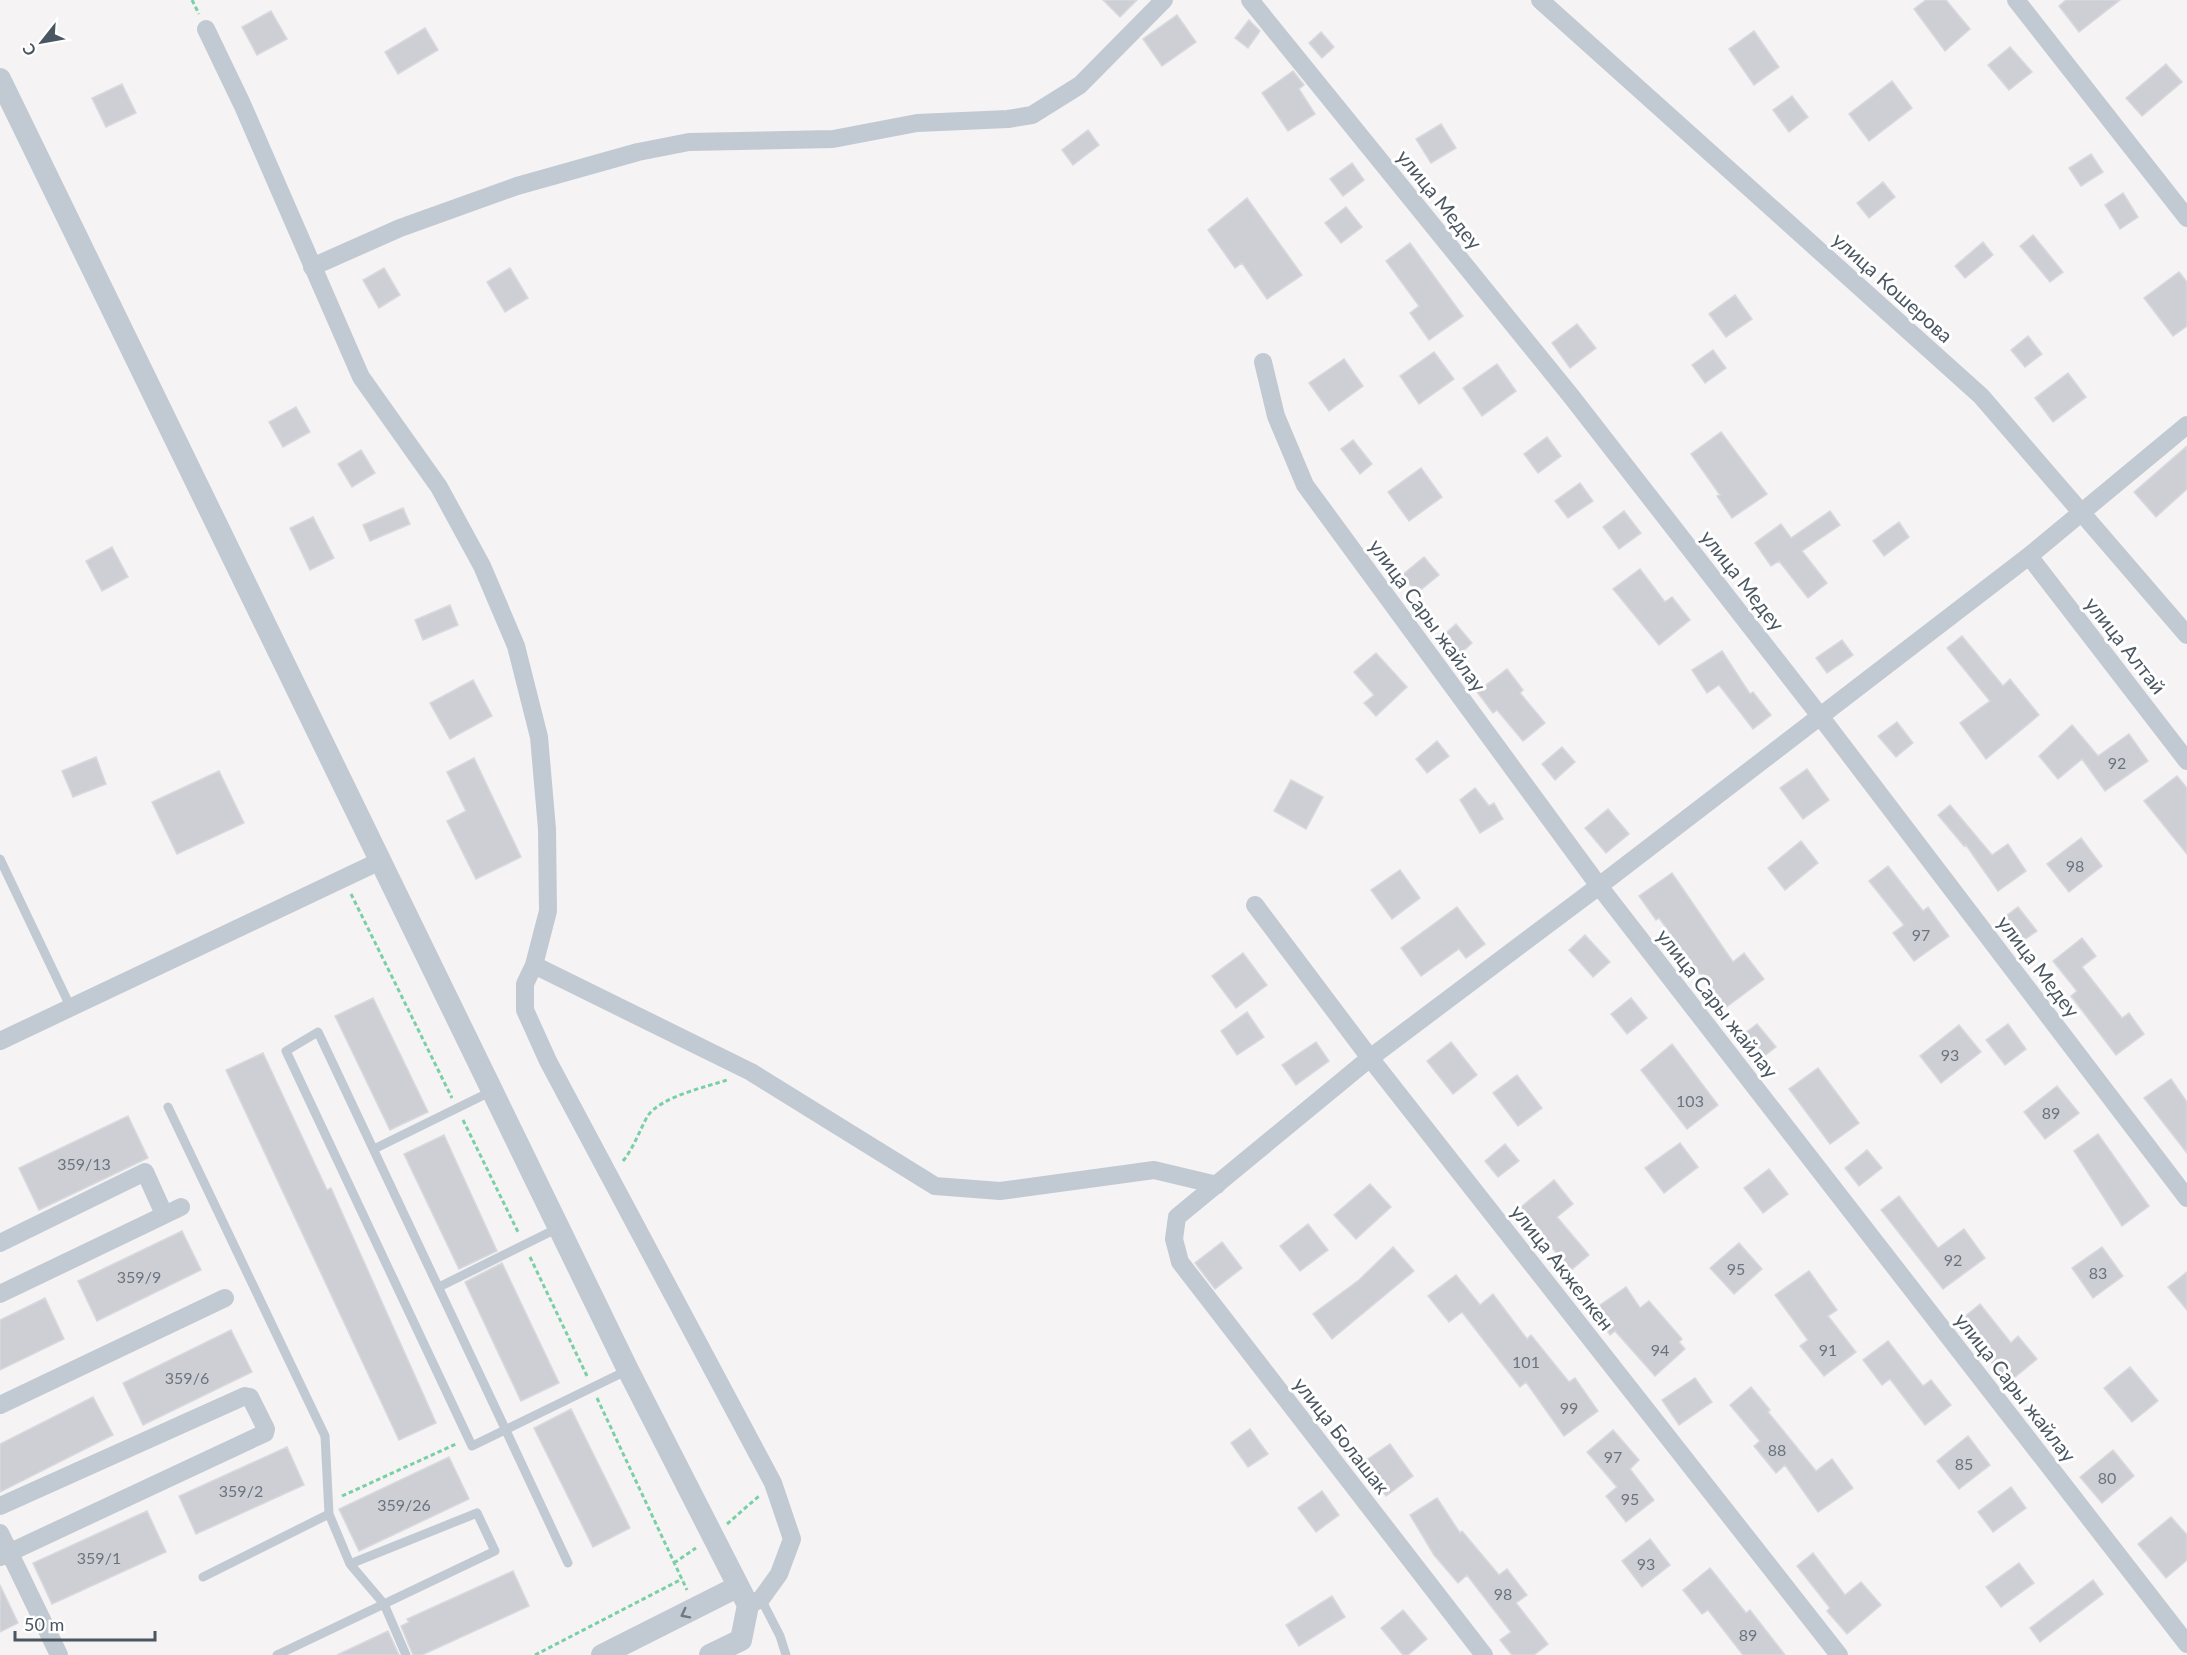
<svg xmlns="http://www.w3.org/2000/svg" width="2187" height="1655" font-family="Lato,sans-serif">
  <rect width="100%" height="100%" fill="#f5f3f3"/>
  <path fill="#cdcfd5" stroke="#d7d9de" stroke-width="1.5" d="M 1103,0 L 1137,0 L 1120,17 Z
    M 1926,0 L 1946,0 L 1970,29 L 1945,51 L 1914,9 Z
    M 2066,0 L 2120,0 L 2079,32 L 2059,6 Z
    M 271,11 L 287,39 L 257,55 L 242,27 Z
    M 1177,15 L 1196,42 L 1162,66 L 1143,39 Z
    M 1249,20 L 1260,31 L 1248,48 L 1235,38 Z
    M 425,28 L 438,50 L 398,74 L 385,52 Z
    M 1754,31 L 1779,67 L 1754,85 L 1729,49 Z
    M 1321,32 L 1334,47 L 1322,58 L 1309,43 Z
    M 2010,47 L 2032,72 L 2009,90 L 1988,65 Z
    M 2166,64 L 2182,82 L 2142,116 L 2126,98 Z
    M 1293,71 L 1304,85 L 1299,89 L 1315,114 L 1288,131 L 1262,93 Z
    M 1892,81 L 1912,108 L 1869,141 L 1849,114 Z
    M 122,84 L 136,113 L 106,127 L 92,98 Z
    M 1792,96 L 1808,117 L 1789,132 L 1773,110 Z
    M 1441,124 L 1456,148 L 1431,163 L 1416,139 Z
    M 1088,130 L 1099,145 L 1073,165 L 1062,150 Z
    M 2091,154 L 2103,172 L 2081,186 L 2069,168 Z
    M 1352,163 L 1364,180 L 1343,196 L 1330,179 Z
    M 1883,182 L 1895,197 L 1869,218 L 1857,203 Z
    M 2123,193 L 2138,217 L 2120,229 L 2105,205 Z
    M 1247,198 L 1302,275 L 1267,299 L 1242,263 L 1235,268 L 1208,230 Z
    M 1346,207 L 1362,227 L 1341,243 L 1325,223 Z
    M 2033,235 L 2063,272 L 2050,282 L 2020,246 Z
    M 1983,242 L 1993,255 L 1965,278 L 1955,266 Z
    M 1410,243 L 1463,316 L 1429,340 L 1410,313 L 1419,306 L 1386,261 Z
    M 384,268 L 400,295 L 379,308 L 363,280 Z
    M 510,268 L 528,298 L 505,312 L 487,282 Z
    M 2179,272 L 2187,282 L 2187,326 L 2173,336 L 2144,298 Z
    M 1735,295 L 1752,319 L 1726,337 L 1709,314 Z
    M 1577,324 L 1596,348 L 1570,368 L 1552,343 Z
    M 2028,336 L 2042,354 L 2025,367 L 2011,350 Z
    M 1713,350 L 1726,368 L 1705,383 L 1692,365 Z
    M 1434,352 L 1454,379 L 1419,404 L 1400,376 Z
    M 1344,359 L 1363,386 L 1329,411 L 1309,383 Z
    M 1497,364 L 1516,391 L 1482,416 L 1463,388 Z
    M 2068,373 L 2086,397 L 2053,422 L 2035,398 Z
    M 296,407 L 310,432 L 283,447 L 269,422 Z
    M 1721,432 L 1767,494 L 1732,518 L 1717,496 L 1720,495 L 1691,454 Z
    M 1547,437 L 1561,456 L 1538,473 L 1524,454 Z
    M 1353,440 L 1372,464 L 1360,474 L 1341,449 Z
    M 2187,446 L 2187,489 L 2156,517 L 2134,492 Z
    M 361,450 L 375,473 L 352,487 L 338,464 Z
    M 1421,468 L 1442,497 L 1409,521 L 1388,492 Z
    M 1580,483 L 1593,501 L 1568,518 L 1555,501 Z
    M 403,508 L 410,524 L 370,541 L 363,525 Z
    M 1624,511 L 1641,533 L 1619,549 L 1603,527 Z
    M 1830,511 L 1840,525 L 1802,551 L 1827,583 L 1808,598 L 1779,561 L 1771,566 L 1755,543 L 1781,524 L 1791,538 Z
    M 313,517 L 334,558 L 310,570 L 290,528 Z
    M 1899,522 L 1909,537 L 1884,556 L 1873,541 Z
    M 112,547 L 128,577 L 102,591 L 86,561 Z
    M 1424,557 L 1439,575 L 1417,593 L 1402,575 Z
    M 1640,569 L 1665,602 L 1672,597 L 1690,620 L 1659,645 L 1613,589 Z
    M 450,605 L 458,625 L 423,640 L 415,620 Z
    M 1456,624 L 1472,643 L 1456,658 L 1439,639 Z
    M 1962,636 L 2003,686 L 2010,679 L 2039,715 L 1986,759 L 1960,723 L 1990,701 L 1947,648 Z
    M 1842,640 L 1853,655 L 1827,673 L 1816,658 Z
    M 1722,651 L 1750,694 L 1753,692 L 1771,715 L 1753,729 L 1719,685 L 1707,693 L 1692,670 Z
    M 1376,653 L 1407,687 L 1376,716 L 1364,703 L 1374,695 L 1354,672 Z
    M 1507,669 L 1523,690 L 1520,693 L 1545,723 L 1523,741 L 1497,710 L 1493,713 L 1477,692 Z
    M 473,680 L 492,716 L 450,739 L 430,703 Z
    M 1897,722 L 1913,743 L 1896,757 L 1878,736 Z
    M 2072,725 L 2098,756 L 2129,734 L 2148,761 L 2105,791 L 2082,759 L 2058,779 L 2039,756 Z
    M 1437,741 L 1449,756 L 1427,773 L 1416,759 Z
    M 1562,747 L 1575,762 L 1555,780 L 1542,764 Z
    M 96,757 L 106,784 L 73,797 L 62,771 Z
    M 474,758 L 521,857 L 476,879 L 447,821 L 466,811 L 447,772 Z
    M 1807,769 L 1829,800 L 1803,819 L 1780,788 Z
    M 219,771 L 244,823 L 177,854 L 152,802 Z
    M 2177,776 L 2187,788 L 2187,854 L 2144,801 Z
    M 1291,780 L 1323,797 L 1306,829 L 1274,811 Z
    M 1475,788 L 1489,806 L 1494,803 L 1503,819 L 1480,833 L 1460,800 Z
    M 1950,805 L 1992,855 L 2008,844 L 2026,871 L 1998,891 L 1966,845 L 1964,846 L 1938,815 Z
    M 1608,809 L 1629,834 L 1606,853 L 1585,828 Z
    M 2081,838 L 2102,866 L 2069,892 L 2047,864 Z
    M 1801,841 L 1818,863 L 1785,890 L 1768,868 Z
    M 1888,866 L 1923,911 L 1928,907 L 1949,936 L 1914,961 L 1893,933 L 1904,925 L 1869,881 Z
    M 1400,870 L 1420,898 L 1392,919 L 1371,890 Z
    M 1672,873 L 1733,962 L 1744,953 L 1764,979 L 1725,1008 L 1659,918 L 1656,920 L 1639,896 Z
    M 1457,907 L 1485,944 L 1466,958 L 1459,949 L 1421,976 L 1401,948 Z
    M 2018,907 L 2037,931 L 2024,940 L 2006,916 Z
    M 1585,935 L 1610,962 L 1593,977 L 1569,950 Z
    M 2082,938 L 2096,956 L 2082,967 L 2122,1018 L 2129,1013 L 2144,1034 L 2116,1055 L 2071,996 L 2077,991 L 2053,961 Z
    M 1243,953 L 1267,985 L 1236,1008 L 1212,976 Z
    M 373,998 L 428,1112 L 390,1130 L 335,1016 Z
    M 1631,998 L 1647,1018 L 1627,1034 L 1611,1014 Z
    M 1247,1012 L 1264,1037 L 1237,1055 L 1221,1031 Z
    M 1757,1024 L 1776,1047 L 1763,1057 L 1744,1034 Z
    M 2008,1024 L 2026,1049 L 2005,1065 L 1986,1040 Z
    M 1959,1025 L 1981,1052 L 1941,1083 L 1920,1056 Z
    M 1316,1042 L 1329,1061 L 1296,1085 L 1282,1065 Z
    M 1451,1042 L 1477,1075 L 1453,1094 L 1427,1061 Z
    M 1672,1044 L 1718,1105 L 1687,1129 L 1641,1070 Z
    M 263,1053 L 327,1190 L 331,1188 L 436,1423 L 399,1440 L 226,1070 Z
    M 1818,1068 L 1859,1123 L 1830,1144 L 1789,1089 Z
    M 1517,1075 L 1542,1108 L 1518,1126 L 1493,1093 Z
    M 2171,1079 L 2187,1102 L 2187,1153 L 2144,1098 Z
    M 2057,1086 L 2079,1113 L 2045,1139 L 2024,1112 Z
    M 128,1116 L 148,1158 L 39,1210 L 19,1168 Z
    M 2098,1134 L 2149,1206 L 2122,1226 L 2074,1151 Z
    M 444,1135 L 497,1251 L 459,1269 L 404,1154 Z
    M 1680,1143 L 1698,1167 L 1664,1193 L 1645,1168 Z
    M 1505,1144 L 1519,1161 L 1498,1177 L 1485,1161 Z
    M 1867,1150 L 1882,1168 L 1859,1186 L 1845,1168 Z
    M 1769,1169 L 1788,1194 L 1763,1213 L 1744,1188 Z
    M 1554,1180 L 1573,1204 L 1557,1217 L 1589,1255 L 1570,1271 L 1521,1207 Z
    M 1370,1184 L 1391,1207 L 1356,1239 L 1334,1215 Z
    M 1899,1196 L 1938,1248 L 1964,1229 L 1985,1258 L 1943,1289 L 1881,1210 Z
    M 1308,1224 L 1328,1250 L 1300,1271 L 1280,1246 Z
    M 182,1231 L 201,1270 L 97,1321 L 78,1281 Z
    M 1222,1242 L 1242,1268 L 1215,1289 L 1195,1263 Z
    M 1739,1243 L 1762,1269 L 1734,1294 L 1710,1268 Z
    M 1393,1247 L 1414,1271 L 1332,1339 L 1313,1314 L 1359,1280 Z
    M 2102,1247 L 2123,1276 L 2093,1298 L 2072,1268 Z
    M 502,1263 L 559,1383 L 521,1401 L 465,1282 Z
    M 1809,1271 L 1837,1310 L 1828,1316 L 1856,1352 L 1824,1376 L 1800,1346 L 1808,1340 L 1775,1295 Z
    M 2187,1272 L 2187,1310 L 2168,1287 Z
    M 1456,1275 L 1480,1305 L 1493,1294 L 1527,1339 L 1531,1335 L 1569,1382 L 1575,1378 L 1598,1411 L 1564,1436 L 1526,1382 L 1520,1387 L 1462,1312 L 1449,1322 L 1428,1296 Z
    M 1626,1287 L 1640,1308 L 1649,1301 L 1682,1339 L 1679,1342 L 1685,1349 L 1655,1376 L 1615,1331 L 1610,1335 L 1593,1310 Z
    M 45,1298 L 64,1339 L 0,1370 L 0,1320 Z
    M 1980,1304 L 2011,1343 L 2018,1336 L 2037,1359 L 2009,1382 L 1957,1323 Z
    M 231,1330 L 252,1372 L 143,1425 L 123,1383 Z
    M 1888,1341 L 1923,1386 L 1931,1380 L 1951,1405 L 1925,1425 L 1890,1379 L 1882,1385 L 1863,1360 Z
    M 2130,1367 L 2158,1401 L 2132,1422 L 2104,1388 Z
    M 1695,1378 L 1712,1402 L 1679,1425 L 1662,1400 Z
    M 1751,1387 L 1770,1410 L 1768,1412 L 1816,1471 L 1832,1459 L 1853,1488 L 1818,1512 L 1785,1465 L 1776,1473 L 1754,1446 L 1760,1441 L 1730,1405 Z
    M 93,1397 L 113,1435 L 0,1492 L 0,1444 Z
    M 571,1409 L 630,1528 L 593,1547 L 534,1428 Z
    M 1250,1429 L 1268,1454 L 1248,1467 L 1231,1443 Z
    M 1613,1430 L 1639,1460 L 1630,1469 L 1654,1500 L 1626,1522 L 1606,1496 L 1617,1487 L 1587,1452 Z
    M 1968,1436 L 1990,1465 L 1959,1489 L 1937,1461 Z
    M 1390,1444 L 1413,1476 L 1386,1496 L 1362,1463 Z
    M 287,1447 L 304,1485 L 196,1534 L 179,1496 Z
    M 2113,1450 L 2134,1476 L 2102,1503 L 2080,1477 Z
    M 449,1457 L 469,1499 L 359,1551 L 339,1509 Z
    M 2011,1487 L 2026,1508 L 1993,1532 L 1978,1512 Z
    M 1322,1491 L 1339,1515 L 1316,1532 L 1298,1508 Z
    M 1437,1498 L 1460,1533 L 1462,1531 L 1499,1575 L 1507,1569 L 1527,1595 L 1516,1603 L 1548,1644 L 1534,1655 L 1512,1655 L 1500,1640 L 1511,1632 L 1467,1575 L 1458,1583 L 1434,1555 L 1410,1515 Z
    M 147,1511 L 166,1552 L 52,1604 L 33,1563 Z
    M 2171,1517 L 2187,1535 L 2187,1560 L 2166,1578 L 2138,1544 Z
    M 1650,1539 L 1670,1565 L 1642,1587 L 1622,1561 Z
    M 1813,1553 L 1845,1595 L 1861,1582 L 1881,1605 L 1847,1634 L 1827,1611 L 1830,1608 L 1797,1566 Z
    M 2019,1563 L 2034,1583 L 2001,1607 L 1986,1587 Z
    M 1710,1568 L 1746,1613 L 1750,1610 L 1785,1655 L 1743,1655 L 1708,1610 L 1702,1614 L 1683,1590 Z
    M 513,1571 L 529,1606 L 422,1655 L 413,1655 L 401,1626 L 409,1622 L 407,1619 Z
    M 2093,1580 L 2103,1594 L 2040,1642 L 2030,1628 Z
    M 0,1585 L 18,1623 L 0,1632 Z
    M 1332,1596 L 1345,1617 L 1299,1646 L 1286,1625 Z
    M 1403,1610 L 1427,1639 L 1408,1655 L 1403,1655 L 1381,1628 Z
    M 388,1631 L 399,1655 L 337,1655 Z"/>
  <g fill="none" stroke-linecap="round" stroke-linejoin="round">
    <path stroke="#7ad0a6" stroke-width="3" stroke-dasharray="4.5 3" stroke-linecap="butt" d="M 192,0 L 199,14
      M 351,894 L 452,1098
      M 463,1120 L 518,1232
      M 623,1161 C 634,1147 639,1132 647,1117 C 659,1097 706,1087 727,1080
      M 530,1257 L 587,1376
      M 597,1398 L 687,1590
      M 342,1496 L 456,1444
      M 727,1524 L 759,1496
      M 674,1563 L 696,1548
      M 535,1655 L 682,1579"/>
    <path stroke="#c1cad2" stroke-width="9" d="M 0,859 L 71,1008
      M 168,1107 L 325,1436 L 329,1514 L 350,1564 L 384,1604 L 406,1655
      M 374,1149 L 492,1091
      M 439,1287 L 558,1228
      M 568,1563 C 485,1386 403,1209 318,1032 L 286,1051 L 472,1446 L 628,1370
      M 203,1577 L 329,1514
      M 761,1599 L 780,1636 L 786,1655
      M 277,1655 L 495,1551 L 477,1513 L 350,1564"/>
    <path stroke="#c1cad2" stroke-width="18" d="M 1250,0 L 1571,396 L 1820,716 L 2187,1198
      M 1540,0 L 1981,396 L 2187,635
      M 2016,0 L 2187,218
      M 206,29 L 242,104 L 361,377 L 439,487 L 482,566 L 516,646 L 539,737 L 547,829 L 548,911 L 534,965 L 525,984 L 525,1010 L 548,1061 L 773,1483 L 792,1539 L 779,1574 L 761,1599 L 748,1605
      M 312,267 L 400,228 L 517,186 L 638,152 L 689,142 L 833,139 L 917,123 L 1008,119 L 1032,115 L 1080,85 L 1164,0
      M 1263,362 L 1276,416 L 1305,485 L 1599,886 L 2187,1644
      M 2029,556 L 2187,761
      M 1255,905 L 1370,1058 L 1839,1655
      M 534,965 L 751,1072 L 935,1186 L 1000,1191 L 1154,1170 L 1217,1185
      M 0,1041 L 380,861
      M 0,1243 L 145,1172 L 164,1214
      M 0,1294 L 181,1207
      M 0,1405 L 225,1298
      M 0,1506 L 245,1396 L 250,1397 L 266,1429 L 265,1433 L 0,1557
      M 0,1533 L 59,1655
      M 1484,1655 L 1180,1262 L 1174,1239 L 1177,1217 L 1370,1058 L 1599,886 L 2029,556 L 2187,425"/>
    <path stroke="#c1cad2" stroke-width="22" d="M 0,79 L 628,1370 L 748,1605 L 741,1640 L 710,1655
      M 602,1655 L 737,1587"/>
  </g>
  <defs><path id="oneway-chevron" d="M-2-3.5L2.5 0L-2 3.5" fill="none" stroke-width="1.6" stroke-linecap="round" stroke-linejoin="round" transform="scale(1.5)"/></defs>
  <use stroke="#6e7983" href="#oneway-chevron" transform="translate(685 1614) rotate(153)"/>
  <g text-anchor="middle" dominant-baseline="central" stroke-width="6" stroke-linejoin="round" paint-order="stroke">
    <g font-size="16" fill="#6b747e">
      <text x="2117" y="762">92</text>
      <text x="2075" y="865">98</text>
      <text x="1921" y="934">97</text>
      <text x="1950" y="1054">93</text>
      <text x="1690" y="1100">103</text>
      <text x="2051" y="1112">89</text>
      <text x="84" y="1163">359/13</text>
      <text x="1953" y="1259">92</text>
      <text x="1736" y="1268">95</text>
      <text x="2098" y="1272">83</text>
      <text x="139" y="1276">359/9</text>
      <text x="1660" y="1349">94</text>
      <text x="1828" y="1349">91</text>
      <text x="1526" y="1361">101</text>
      <text x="187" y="1377">359/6</text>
      <text x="1569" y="1407">99</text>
      <text x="1777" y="1449">88</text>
      <text x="1613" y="1456">97</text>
      <text x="1964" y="1463">85</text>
      <text x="2107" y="1477">80</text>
      <text x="241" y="1490">359/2</text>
      <text x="1630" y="1498">95</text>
      <text x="404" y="1504">359/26</text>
      <text x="99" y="1557">359/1</text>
      <text x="1646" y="1563">93</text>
      <text x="1503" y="1593">98</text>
      <text x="1748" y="1634">89</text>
    </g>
    <g font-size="20" fill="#4a5661" stroke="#fff">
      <text transform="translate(1440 199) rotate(51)">улица Медеу</text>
      <text transform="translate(1893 287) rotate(42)">улица Кошерова</text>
      <text transform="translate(1743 580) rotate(52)">улица Медеу</text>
      <text transform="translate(1428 615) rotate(54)">улица Сары жайлау</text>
      <text transform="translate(2126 645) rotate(52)">улица Алтай</text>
      <text transform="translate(2039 966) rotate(53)">улица Медеу</text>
      <text transform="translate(1718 1003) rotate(52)">улица Сары жайлау</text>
      <text transform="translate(1563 1267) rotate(52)">улица Акжелкен</text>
      <text transform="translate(2016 1387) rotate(52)">улица Сары жайлау</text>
      <text transform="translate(1342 1435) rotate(52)">улица Болашак</text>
    </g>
  </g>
  <g transform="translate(42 42) rotate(239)" stroke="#ffffff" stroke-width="4.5" paint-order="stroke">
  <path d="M0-4.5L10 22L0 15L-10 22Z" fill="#4a5661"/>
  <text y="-9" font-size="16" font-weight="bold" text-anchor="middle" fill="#4a5661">С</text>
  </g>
  <path d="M15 1631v9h140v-9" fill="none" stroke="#4a5661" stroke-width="3"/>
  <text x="24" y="1631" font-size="18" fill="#4a5661" stroke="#ffffff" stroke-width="4.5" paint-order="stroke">50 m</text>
</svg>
